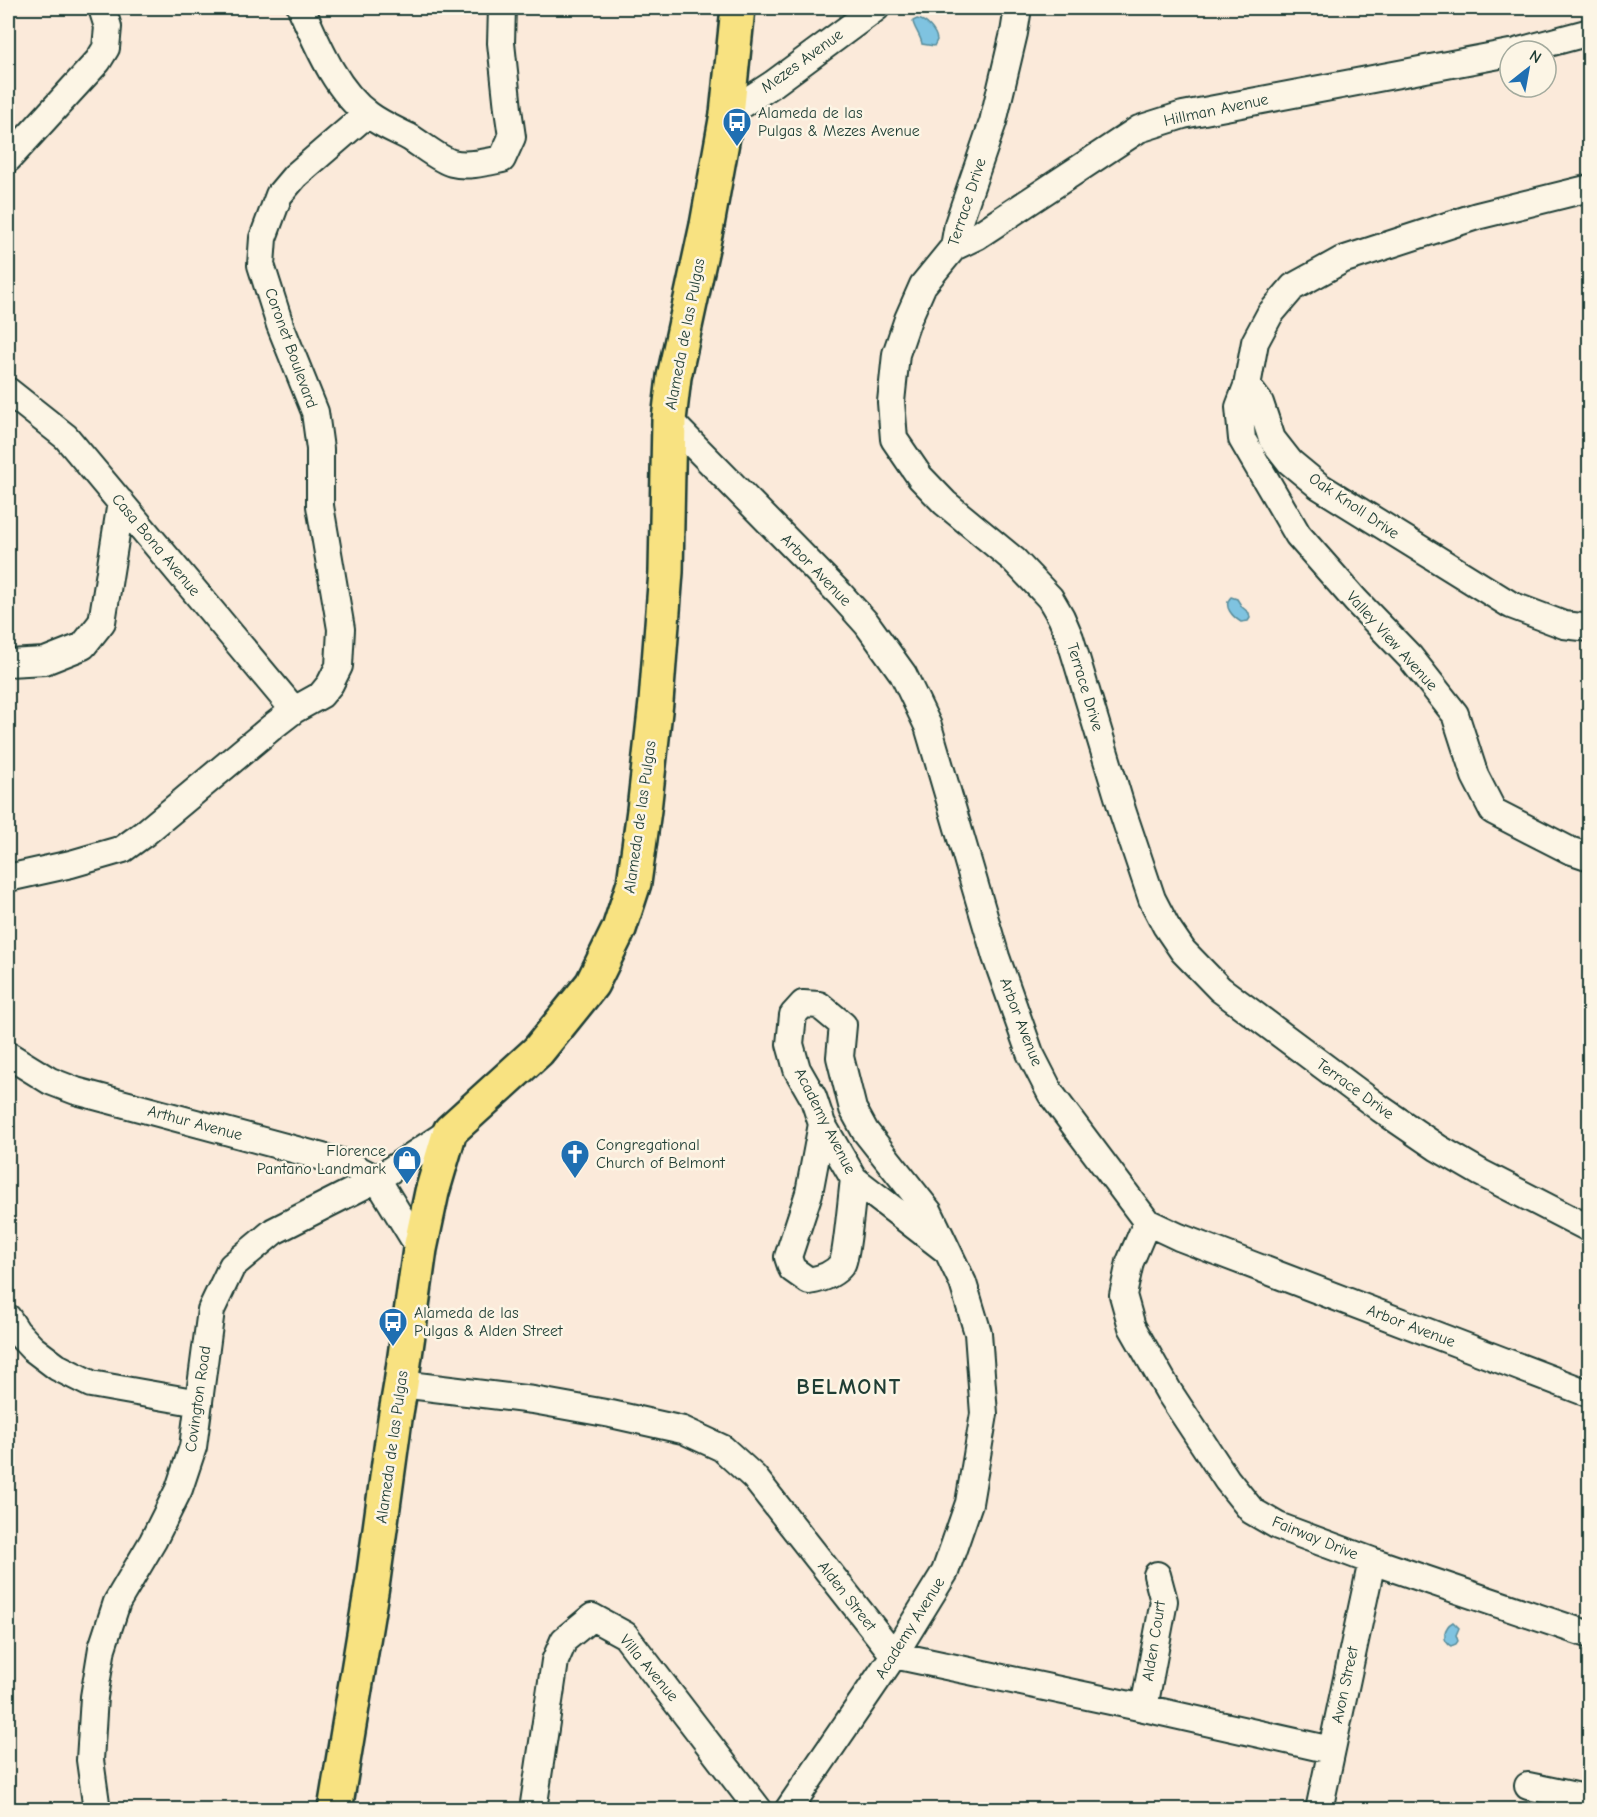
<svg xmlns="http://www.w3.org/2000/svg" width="1597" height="1817" font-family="'Comic Neue',sans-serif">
  <rect width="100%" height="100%" fill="#fbeada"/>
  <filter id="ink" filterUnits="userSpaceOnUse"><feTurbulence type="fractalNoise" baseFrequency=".0167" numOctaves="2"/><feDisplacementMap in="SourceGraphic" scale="12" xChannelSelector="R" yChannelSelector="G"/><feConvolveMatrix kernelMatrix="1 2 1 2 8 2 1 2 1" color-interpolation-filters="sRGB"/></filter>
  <g filter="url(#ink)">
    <path fill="#7fc3e0" stroke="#598d9b" stroke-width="1.5" d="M 917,19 C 926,20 936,31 937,40 L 934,46 L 922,44 C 921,36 913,27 913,21 Z
      M 1231,597 L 1237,599 L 1242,607 L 1249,613 L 1250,618 L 1248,621 L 1241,622 C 1233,617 1222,606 1231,597 Z
      M 1453,1622 L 1459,1628 L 1456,1635 L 1458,1641 L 1456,1644 L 1451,1646 C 1441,1640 1444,1627 1453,1622 Z"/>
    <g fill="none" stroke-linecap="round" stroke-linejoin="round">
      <g stroke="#1f3d34" stroke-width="30">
        <path id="minor" d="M 301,8 C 317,44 336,91 369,115 C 381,124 395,130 409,137 C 421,144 440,160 452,163 C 468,167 487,162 502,159 L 512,137 L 508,109 L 501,43 L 502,8
          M 1018,8 L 1014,33 L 993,122 L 958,224 L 954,247 L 923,285 L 908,319 L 896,354 L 891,402 L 894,439 L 920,477 L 945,503 L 1014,560 L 1050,598 L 1061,617 L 1070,638 L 1123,813 L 1152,899 L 1166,926 L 1183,951 L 1220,989 L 1381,1109 L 1438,1148 L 1481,1173 L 1590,1229
          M 1519,51 L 1590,32
          M 727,114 L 773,84 L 876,8
          M 8,159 L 98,61 L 106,48 L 108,27 L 102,8
          M 1590,188 L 1477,216 L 1342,260 L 1293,287 L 1270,314 L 1255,342 L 1247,386 L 1239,407 L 1242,439 L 1298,535 L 1356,601 L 1410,657 L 1455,714 L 1475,776 L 1493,811 L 1569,850 L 1590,857
          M 954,247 L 977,236 L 1139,129 L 1183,115 L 1510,53
          M 1247,386 L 1260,403 L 1272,439 L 1290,462 L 1319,486 L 1511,605 L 1564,625 L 1590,628
          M 8,391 L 66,437 L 294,710
          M 669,420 L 840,594 L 867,624 L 903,674 L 928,726 L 996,957 L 1030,1053 L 1051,1094 L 1147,1222 L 1179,1237 L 1590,1394
          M 8,663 L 45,661 L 83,646 L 102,622 L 121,502
          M 8,878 L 71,864 L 123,849 L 145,833 L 272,727 L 294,710 L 321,695 L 330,684 L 339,666 L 341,629 L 320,506 L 320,449 L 315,412 L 280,325 L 261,265 L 263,238 L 279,195 L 295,176 L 367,114
          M 8,1055 L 50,1081 L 76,1091 L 345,1163 L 377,1179 L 420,1249
          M 822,1124 L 809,1193 L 788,1257 L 792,1269 L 809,1281 C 821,1279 834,1275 842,1264 C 847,1255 852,1193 854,1179
          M 1147,1222 L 1130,1262 L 1123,1295 L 1132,1327 L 1169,1392 L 1227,1480 L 1252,1511 L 1278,1526 L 1372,1561 L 1590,1635
          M 8,1318 L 17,1332 L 32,1348 L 57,1367 L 91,1384 L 199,1403
          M 401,1384 L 533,1400 L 611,1414 L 683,1430 L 722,1448 L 754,1477 L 894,1655 L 1144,1708 L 1331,1750
          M 1144,1708 L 1164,1601 L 1157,1575
          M 1528,1786 L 1590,1799
          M 97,1810 L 90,1760 L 94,1697 L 102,1648 L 117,1602 L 153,1541 L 179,1489 L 193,1447 L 211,1310 L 232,1266 L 274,1231 L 377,1179 L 450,1131
          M 533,1810 L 555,1661 L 564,1640 L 592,1617 L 625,1635 L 759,1810
          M 788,1810 L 894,1655 L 945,1572 L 969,1503 L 984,1414 L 978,1333 L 963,1283 L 929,1212 L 865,1131 L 853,1109 L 840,1057 L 843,1025 L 819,1005 L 803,1004 L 793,1015 L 790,1044 L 797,1069 L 813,1097 L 822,1124 L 854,1179 L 946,1250
          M 1319,1810 L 1372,1561"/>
      </g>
      <g stroke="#1f3d34" stroke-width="38">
        <path id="major" d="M 335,1810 L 373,1580 L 395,1419 L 401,1384 L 420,1249 L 432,1192 L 450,1131 L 538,1051 L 592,984 L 619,929 L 634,883 L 644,810 L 656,702 L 666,572 L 669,420 L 674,377 L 707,225 L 727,114 L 738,8"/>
      </g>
      <use href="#minor" stroke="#fcf5e5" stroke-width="26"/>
      <use href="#major" stroke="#f8e281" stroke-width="33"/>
    </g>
  </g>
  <defs>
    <g id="bus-pin" transform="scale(1.5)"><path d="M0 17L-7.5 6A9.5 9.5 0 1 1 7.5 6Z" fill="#1f6fb2" stroke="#fcf5e5"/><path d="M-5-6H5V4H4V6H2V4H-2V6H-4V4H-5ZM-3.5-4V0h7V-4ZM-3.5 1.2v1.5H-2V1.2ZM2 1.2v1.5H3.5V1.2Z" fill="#fff"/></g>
    <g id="church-pin" transform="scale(1.5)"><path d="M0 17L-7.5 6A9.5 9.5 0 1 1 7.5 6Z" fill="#1f6fb2" stroke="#fcf5e5"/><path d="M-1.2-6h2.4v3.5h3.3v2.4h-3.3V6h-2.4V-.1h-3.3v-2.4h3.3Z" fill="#fff"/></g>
    <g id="shop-pin" transform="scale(1.5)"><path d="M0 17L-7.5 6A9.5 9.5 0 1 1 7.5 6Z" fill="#1f6fb2" stroke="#fcf5e5"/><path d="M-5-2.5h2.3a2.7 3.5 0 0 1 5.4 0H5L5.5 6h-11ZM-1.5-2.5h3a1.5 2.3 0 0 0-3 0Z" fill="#fff"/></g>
  </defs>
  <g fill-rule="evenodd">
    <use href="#bus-pin" x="737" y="122"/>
    <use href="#church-pin" x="575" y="1154"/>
    <use href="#shop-pin" x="407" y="1160"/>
    <use href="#bus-pin" x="393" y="1322"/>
  </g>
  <g text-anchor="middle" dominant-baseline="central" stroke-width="5" stroke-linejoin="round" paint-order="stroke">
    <g font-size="16" fill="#1f3d34" stroke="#fcf5e5">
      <text transform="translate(802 61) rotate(-36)">Mezes Avenue</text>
      <text transform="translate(1216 110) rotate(-12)">Hillman Avenue</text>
      <text transform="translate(967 202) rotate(-72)">Terrace Drive</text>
      <text transform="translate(685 334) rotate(-79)">Alameda de las Pulgas</text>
      <text transform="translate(291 348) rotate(70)">Coronet Boulevard</text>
      <text transform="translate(1354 506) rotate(34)">Oak Knoll Drive</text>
      <text transform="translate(156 545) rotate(50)">Casa Bona Avenue</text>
      <text transform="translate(816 570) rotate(46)">Arbor Avenue</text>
      <text transform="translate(1392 641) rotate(48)">Valley View Avenue</text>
      <text transform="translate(1085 687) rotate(73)">Terrace Drive</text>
      <text transform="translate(640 817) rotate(-82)">Alameda de las Pulgas</text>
      <text transform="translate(1021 1022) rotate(69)">Arbor Avenue</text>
      <text transform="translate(1355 1089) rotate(36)">Terrace Drive</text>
      <text transform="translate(825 1121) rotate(63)">Academy Avenue</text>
      <text transform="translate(195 1123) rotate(15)">Arthur Avenue</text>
      <text transform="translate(1411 1326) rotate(21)">Arbor Avenue</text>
      <text transform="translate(198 1399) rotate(-82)">Covington Road</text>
      <text transform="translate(392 1447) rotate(-82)">Alameda de las Pulgas</text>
      <text transform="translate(1315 1538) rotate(22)">Fairway Drive</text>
      <text transform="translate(847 1596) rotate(52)">Alden Street</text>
      <text transform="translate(910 1628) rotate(-58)">Academy Avenue</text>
      <text transform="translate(1154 1641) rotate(-81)">Alden Court</text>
      <text transform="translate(649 1668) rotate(50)">Villa Avenue</text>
      <text transform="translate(1345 1685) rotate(-78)">Avon Street</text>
    </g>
    <g font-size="16" fill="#1f3d34" stroke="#fcf5e5" text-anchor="start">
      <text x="758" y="113">Alameda de las<tspan x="758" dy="18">Pulgas &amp; Mezes Avenue</tspan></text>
      <text x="596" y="1145">Congregational<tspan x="596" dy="18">Church of Belmont</tspan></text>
      <text x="386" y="1151" text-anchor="end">Florence<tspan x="386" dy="18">Pantano Landmark</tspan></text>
      <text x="414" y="1313">Alameda de las<tspan x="414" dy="18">Pulgas &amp; Alden Street</tspan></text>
    </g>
    <g font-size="22" font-weight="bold" letter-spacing="1.5" fill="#1f3d34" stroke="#fcf5e5">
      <text x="849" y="1387">BELMONT</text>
    </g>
  </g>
  <rect width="1597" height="1817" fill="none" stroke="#fcf5e5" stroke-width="30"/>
  <rect x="15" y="15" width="1567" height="1787" fill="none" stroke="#1f3d34" stroke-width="2" filter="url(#ink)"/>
  <g transform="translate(1528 69) rotate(31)"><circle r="28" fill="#fcf5e5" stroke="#a4ab9e" stroke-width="1.5"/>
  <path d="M0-4.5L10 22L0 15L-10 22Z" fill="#1f6fb2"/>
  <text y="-9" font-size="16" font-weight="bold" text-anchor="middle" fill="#1f3d34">N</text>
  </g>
</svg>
